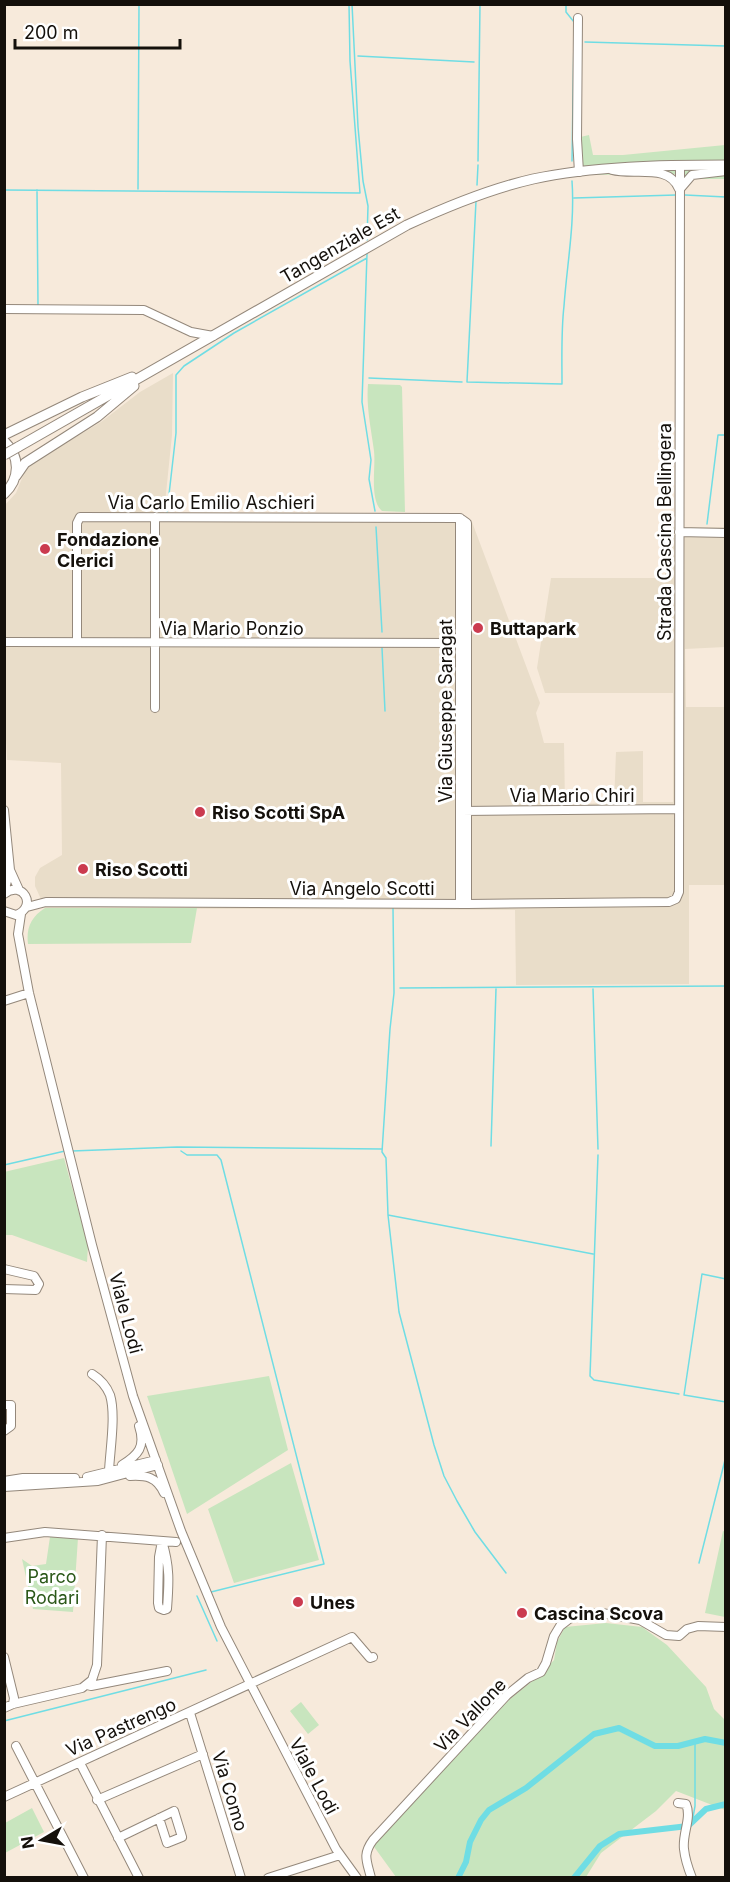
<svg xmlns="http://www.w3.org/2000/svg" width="730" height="1882" font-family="Inter,sans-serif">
  <rect width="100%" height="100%" fill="#f7eadb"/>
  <path fill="#e9ddc9" d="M 173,373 L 172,435 L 164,513 L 460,514 L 472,522 L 540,703 L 536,713 L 544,743 L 564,743 L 565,804 L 614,803 L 616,752 L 643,751 L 643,802 L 673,802 L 673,693 L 545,693 L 537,668 L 551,578 L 665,578 L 665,527 L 725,527 L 725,647 L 685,649 L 686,707 L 726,707 L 725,885 L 689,885 L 689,984 L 516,985 L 515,910 L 45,908 L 35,886 L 35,877 L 40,868 L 62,855 L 61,763 L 7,760 L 4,701 L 4,506 L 16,493 L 27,466 L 101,422 L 140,392 Z"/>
  <path fill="#c8e5be" d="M 589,135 L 593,155 L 623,155 L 725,145 L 725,179 L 700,179 L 678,174 L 578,175 L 576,138 Z
    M 368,384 L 400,385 L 402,387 L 405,512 L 382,511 C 369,500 376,467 374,451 C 371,428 366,407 368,384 Z
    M 45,908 L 197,908 L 191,943 L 28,944 C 26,928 31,917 45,908 Z
    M 64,1158 L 88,1246 L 87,1262 L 12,1235 L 5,1235 L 4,1172 Z
    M 269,1376 L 288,1450 L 187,1514 L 147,1396 Z
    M 291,1463 L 319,1560 L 234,1583 L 208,1509 Z
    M 723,1531 L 726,1532 L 725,1617 L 705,1613 Z
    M 50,1537 L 78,1538 L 73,1612 L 33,1609 L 22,1559 L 32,1566 L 46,1564 Z
    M 606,1623 L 642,1627 L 667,1645 L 706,1687 L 714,1709 L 725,1720 L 725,1810 L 676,1791 L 656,1811 L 601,1853 L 586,1877 L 396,1877 L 372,1844 L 510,1699 L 540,1675 L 554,1660 L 557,1642 L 565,1627 Z
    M 301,1702 L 319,1725 L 308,1734 L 290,1711 Z
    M 32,1808 L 44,1832 L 5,1853 L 5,1823 Z"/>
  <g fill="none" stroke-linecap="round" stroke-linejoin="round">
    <path stroke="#6fdde4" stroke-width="1.5" d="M 352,4 L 358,127 L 363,181 L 368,206 L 367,240
      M 566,4 L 566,12 L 574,22
      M 585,42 L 726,46
      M 358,56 L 474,62
      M 478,161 L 480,4
      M 572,161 L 574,36
      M 477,185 L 478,165
      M 138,189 L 139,4
      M 4,190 L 360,193 L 350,61 L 349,4
      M 37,190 L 38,305
      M 685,195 L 726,197
      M 574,198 L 676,195
      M 476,201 L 467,382 L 562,384 C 562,358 561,332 564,306 C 567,264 575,223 572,181
      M 367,254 L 362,402 L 371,460 L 369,479 L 375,511
      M 4,313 L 38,313
      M 369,378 L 462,382
      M 167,512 L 176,433 L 176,375 L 184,366 L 234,333 L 367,258
      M 707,524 L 718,435 L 726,435
      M 376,527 L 382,632
      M 382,648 L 385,711
      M 394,898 L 394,879
      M 393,908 L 394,993 L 390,1029 L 382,1152 L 386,1158 L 388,1215 L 399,1312 L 434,1445 L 444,1476 L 457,1501 L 475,1532 L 506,1573
      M 400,988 L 726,986
      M 593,989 L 598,1149
      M 491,1146 L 496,989
      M 72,1151 L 177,1147 L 382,1149
      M 181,1151 L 187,1155 L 217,1155 L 221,1160 L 324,1564 L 211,1592
      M 598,1155 L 590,1376 L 594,1380 L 679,1394
      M 4,1165 L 65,1151
      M 388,1215 L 593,1254
      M 726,1279 L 702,1274 L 684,1395 L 726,1402
      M 699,1563 L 726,1456
      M 197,1596 L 217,1641
      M 4,1721 L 206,1670
      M 692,1823 L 695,1806 L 695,1742"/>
    <path stroke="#6fdde4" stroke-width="6" d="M 458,1878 L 466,1862 L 470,1842 L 481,1820 L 489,1810 L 526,1788 L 594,1734 L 619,1728 L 655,1746 L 678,1746 L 705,1739 L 726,1743
      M 574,1878 L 600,1846 L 619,1834 L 688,1826 L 706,1809 L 726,1804"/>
    <g stroke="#94887b" stroke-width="10">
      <path id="minor" d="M 578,18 L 577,139 L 579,172
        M 612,170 C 634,176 669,163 679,189
        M 680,189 L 692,175 L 726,171
        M 4,309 L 144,310 L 191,332 L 213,336
        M 679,532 L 726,533
        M 77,641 L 77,523 L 80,517 L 460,518 L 467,523 L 467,904
        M 4,642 L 460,643
        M 155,708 L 155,517
        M 4,810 L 10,870 L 4,892
        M 462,811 L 679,809
        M 10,870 L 19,890
        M 4,894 C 23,879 38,907 16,915 L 4,911
        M 460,904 L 460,518
        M 27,907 L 46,902 L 467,904 L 669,902 L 676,899 L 679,892 L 680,165
        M 21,914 L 18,934 L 29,993 L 92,1245 L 133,1396 L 181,1531 L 221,1627 L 336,1849 L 357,1878
        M 4,1001 L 29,993
        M 4,1269 L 34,1276 L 39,1284 L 36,1290 L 4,1289
        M 92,1374 C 100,1379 106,1385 110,1395 C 116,1415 110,1450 109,1471
        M 4,1405 L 11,1405 L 11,1426 L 4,1431
        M 122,1465 C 138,1455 146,1447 139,1426
        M 130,1476 C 146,1475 157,1477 164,1493
        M 87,1477 L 156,1460
        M 4,1481 L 23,1478 L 75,1478
        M 4,1487 L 98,1481 L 158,1465
        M 4,1538 L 45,1532 L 176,1542
        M 162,1541 C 170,1567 169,1582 167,1609 L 164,1610 L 159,1608 L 158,1603 L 159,1557 Z
        M 4,1657 L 14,1698 L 13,1704
        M 87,1685 L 91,1686 L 167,1671
        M 4,1708 L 13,1704 L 82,1688 L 92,1680 L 97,1665 L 102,1535
        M 190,1713 L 241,1878
        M 16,1746 L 84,1878
        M 80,1763 L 139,1878
        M 4,1797 L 352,1637 L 370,1658 L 373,1657
        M 97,1800 L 203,1754
        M 678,1803 L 686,1804 C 692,1818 682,1834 684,1849 C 685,1859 688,1868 692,1878
        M 118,1838 L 174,1811 L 182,1837 L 167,1843 L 159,1818
        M 268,1878 L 340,1855
        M 371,1878 C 367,1861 362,1855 373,1840 L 507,1695 L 528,1678 L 541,1672 L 546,1663 L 554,1636 L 560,1626 L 569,1619 L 582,1614 L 602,1613 L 640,1620 L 666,1635 L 679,1636 L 687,1629 L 698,1626 L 726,1627"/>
    </g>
    <g stroke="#94887b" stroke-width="11">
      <path id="major" d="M 4,435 L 82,397 L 132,377
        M 4,441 C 21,457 20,479 4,494
        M 18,447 L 407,225 C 448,206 489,189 533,179 C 593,166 664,165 726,165
        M 16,476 L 25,463 L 97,417 L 134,386"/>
    </g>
    <use href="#minor" stroke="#fff" stroke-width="8"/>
    <use href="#major" stroke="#fff" stroke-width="9"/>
    <g stroke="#94887b" stroke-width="11" stroke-linecap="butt">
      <path id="major-bridge" d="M 4,455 L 18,447"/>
    </g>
    <use href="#major-bridge" stroke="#fff" stroke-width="9"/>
  </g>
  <g fill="#cb3b4f" stroke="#fff" stroke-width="2">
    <circle cx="45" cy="549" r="6"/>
    <circle cx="478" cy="628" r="6"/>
    <circle cx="200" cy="812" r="6"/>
    <circle cx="83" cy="869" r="6"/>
    <circle cx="298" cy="1602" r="6"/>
    <circle cx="522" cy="1613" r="6"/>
  </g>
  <g text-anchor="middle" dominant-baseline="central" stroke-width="6" stroke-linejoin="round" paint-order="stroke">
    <g font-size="18" fill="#14100b" stroke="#fff">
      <text transform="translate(340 245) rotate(-30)">Tangenziale Est</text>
      <text x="211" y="502">Via Carlo Emilio Aschieri</text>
      <text transform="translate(664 532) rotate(-90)">Strada Cascina Bellingera</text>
      <text x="232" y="628">Via Mario Ponzio</text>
      <text transform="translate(445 711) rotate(-90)">Via Giuseppe Saragat</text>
      <text x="572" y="795">Via Mario Chiri</text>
      <text x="362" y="888">Via Angelo Scotti</text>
      <text transform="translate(126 1313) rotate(75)">Viale Lodi</text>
      <text transform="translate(470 1715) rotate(-46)">Via Vallone</text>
      <text transform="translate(121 1727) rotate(-24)">Via Pastrengo</text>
      <text transform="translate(314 1776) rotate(62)">Viale Lodi</text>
      <text transform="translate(230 1791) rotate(73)">Via Como</text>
    </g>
    <g font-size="18" font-weight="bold" fill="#14100b" stroke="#fff" text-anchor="start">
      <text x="57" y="539">Fondazione<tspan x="57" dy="21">Clerici</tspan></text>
      <text x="490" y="628">Buttapark</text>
      <text x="212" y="812">Riso Scotti SpA</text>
      <text x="95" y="869">Riso Scotti</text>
      <text x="310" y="1602">Unes</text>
      <text x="534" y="1613">Cascina Scova</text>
    </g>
    <g font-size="18" fill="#2b5819" stroke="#fff">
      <text x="52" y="1576">Parco<tspan x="52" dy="21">Rodari</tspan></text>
    </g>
  </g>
  <rect width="730" height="1882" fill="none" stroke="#14100b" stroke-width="12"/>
  <g transform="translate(42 1840) rotate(260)" stroke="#ffffff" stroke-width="4.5" paint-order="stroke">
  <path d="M0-4.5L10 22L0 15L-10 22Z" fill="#14100b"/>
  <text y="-9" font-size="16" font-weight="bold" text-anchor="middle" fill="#14100b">N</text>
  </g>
  <path d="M15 39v9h165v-9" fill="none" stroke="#14100b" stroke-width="3"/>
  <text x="24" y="39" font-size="18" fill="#14100b" stroke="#ffffff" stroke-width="4.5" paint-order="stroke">200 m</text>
</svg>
